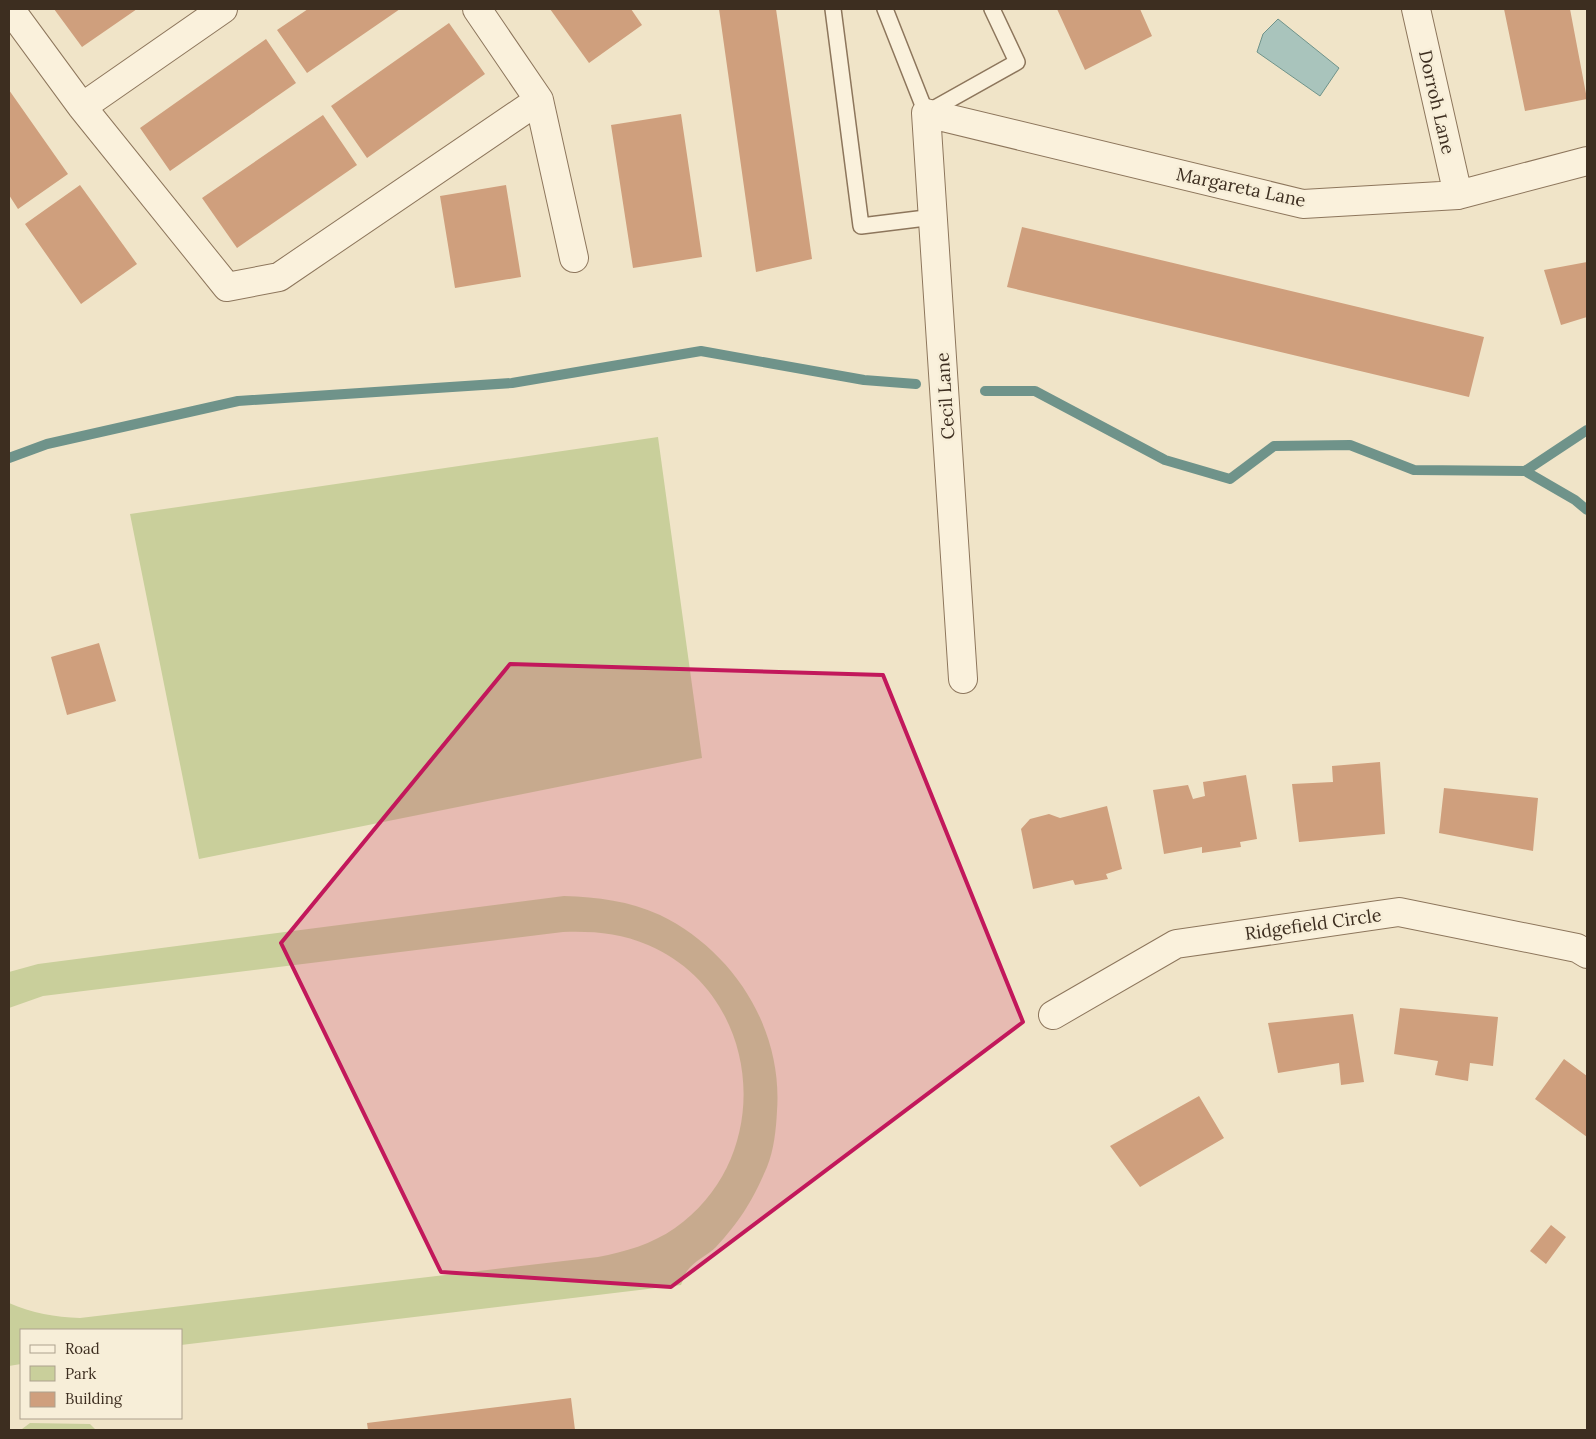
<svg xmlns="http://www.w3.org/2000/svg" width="1596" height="1439" font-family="Lora,serif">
  <rect width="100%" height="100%" fill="#f0e4c8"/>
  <path fill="#c9cf9b" d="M 658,437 L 702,758 L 199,859 L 130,514 Z
    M 564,896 C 598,897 629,901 660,915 C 734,951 783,1029 777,1111 C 776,1130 774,1150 767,1167 C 753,1200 740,1221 716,1247 C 708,1255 694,1261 687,1271 C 684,1275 683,1281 681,1285 L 181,1345 L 181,1330 L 21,1330 L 21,1364 L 9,1366 L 9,1303 C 32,1313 55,1317 80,1318 L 598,1257 C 625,1252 652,1244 675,1228 C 777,1157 763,994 648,945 C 620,933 593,931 563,932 L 43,996 L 9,1008 L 9,972 L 38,964 Z
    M 30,1423 L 90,1424 L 96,1430 L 22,1430 L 22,1429 Z"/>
  <path fill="#a9c4bc" stroke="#6f938a" d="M 1278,19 L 1339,68 L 1320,96 L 1257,52 L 1263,34 Z"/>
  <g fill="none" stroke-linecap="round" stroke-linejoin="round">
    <path stroke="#6f938a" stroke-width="10" d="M 985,391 L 1035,391 L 1165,460 L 1230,479 L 1274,446 L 1350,445 L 1414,470 L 1525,471 L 1575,500 L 1587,510
      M 9,458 L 47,444 L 238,401 L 512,383 L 701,351 L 864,380 L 916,384
      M 1525,471 L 1587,430"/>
  </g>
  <path fill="#cf9f7d" d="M 54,9 L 137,9 L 82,47 Z
    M 308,9 L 400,9 L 307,73 L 277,30 Z
    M 550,9 L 631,9 L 642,25 L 589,63 Z
    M 719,9 L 776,9 L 812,259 L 756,272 Z
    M 1057,9 L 1140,9 L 1152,36 L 1085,70 Z
    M 1504,9 L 1570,9 L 1587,99 L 1525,111 Z
    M 449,23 L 485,74 L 367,158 L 331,106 Z
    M 266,39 L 296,83 L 170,171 L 140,128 Z
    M 9,90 L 68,174 L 18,209 L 9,195 Z
    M 681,114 L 702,257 L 633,268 L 611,125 Z
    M 323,115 L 357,165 L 237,248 L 202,198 Z
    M 80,185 L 137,264 L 81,304 L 25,224 Z
    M 506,185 L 521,277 L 455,288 L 440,196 Z
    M 1022,227 L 1484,337 L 1469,397 L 1007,287 Z
    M 1587,262 L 1587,317 L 1561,325 L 1544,270 Z
    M 99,643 L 116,701 L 67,715 L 51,657 Z
    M 1380,762 L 1385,834 L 1299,842 L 1292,784 L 1333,782 L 1332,766 Z
    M 1246,775 L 1257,839 L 1240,842 L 1241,847 L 1202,853 L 1202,847 L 1164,854 L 1153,790 L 1188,785 L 1193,799 L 1205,796 L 1203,782 Z
    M 1444,788 L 1538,798 L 1533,851 L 1439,833 Z
    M 1107,806 L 1122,869 L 1106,874 L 1108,879 L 1075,885 L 1073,880 L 1033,889 L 1021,829 L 1030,819 L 1049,814 L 1060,818 Z
    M 1400,1008 L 1498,1017 L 1493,1066 L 1470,1063 L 1468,1081 L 1435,1075 L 1438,1061 L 1394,1054 Z
    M 1353,1014 L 1364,1082 L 1341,1085 L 1339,1063 L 1278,1073 L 1268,1023 Z
    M 1564,1059 L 1587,1076 L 1587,1137 L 1535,1099 Z
    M 1199,1096 L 1224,1138 L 1140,1187 L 1110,1146 Z
    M 1551,1225 L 1566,1237 L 1546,1264 L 1530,1251 Z
    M 571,1398 L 575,1430 L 368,1430 L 367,1423 Z"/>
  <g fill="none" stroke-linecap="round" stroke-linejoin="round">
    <g stroke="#8d765c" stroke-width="18">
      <path id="service" d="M 833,9 L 861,226 L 934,217
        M 885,9 L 926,113 L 1017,62 L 992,9"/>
    </g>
    <g stroke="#8d765c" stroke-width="30">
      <path id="minor" d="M 10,9 L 82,107
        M 223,9 L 82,107 L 227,287 L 279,277 L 539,100
        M 477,9 L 539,100 L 574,258
        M 1416,9 L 1458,195
        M 963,679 L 926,113 L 1303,204 L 1458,195 L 1587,161
        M 1053,1015 L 1176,944 L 1399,912 L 1577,948 L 1587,954"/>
    </g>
    <use href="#service" stroke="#faf1dc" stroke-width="15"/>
    <use href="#minor" stroke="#faf1dc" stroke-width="28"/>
  </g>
  <path fill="#c2185b" fill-opacity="0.2" stroke="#c2185b" stroke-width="4" stroke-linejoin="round" d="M 510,664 L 883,675 L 1023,1022 L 671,1287 L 441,1272 L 281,943 Z"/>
  <g text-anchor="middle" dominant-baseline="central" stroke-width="5" stroke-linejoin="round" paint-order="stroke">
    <g font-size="18" fill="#3d2e20" stroke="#f7eed8">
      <text transform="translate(1437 102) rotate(77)">Dorroh Lane</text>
      <text transform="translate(1241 187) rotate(12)">Margareta Lane</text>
      <text transform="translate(945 396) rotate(-94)">Cecil Lane</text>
      <text transform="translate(1313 924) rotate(-8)">Ridgefield Circle</text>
    </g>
  </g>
  <rect width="1596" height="1439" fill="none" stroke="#3d2e20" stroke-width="20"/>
  <rect x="20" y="1329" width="162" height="90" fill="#f7eed8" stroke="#ada18e"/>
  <rect x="30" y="1345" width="25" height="8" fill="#faf1dc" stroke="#ada18e"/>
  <text x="65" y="1354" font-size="15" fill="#3d2e20">Road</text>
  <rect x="30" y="1366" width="25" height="15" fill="#c9cf9b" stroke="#ada18e"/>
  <text x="65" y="1379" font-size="15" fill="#3d2e20">Park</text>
  <rect x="30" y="1392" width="25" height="15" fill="#cf9f7d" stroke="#ada18e"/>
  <text x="65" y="1404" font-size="15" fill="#3d2e20">Building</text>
</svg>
